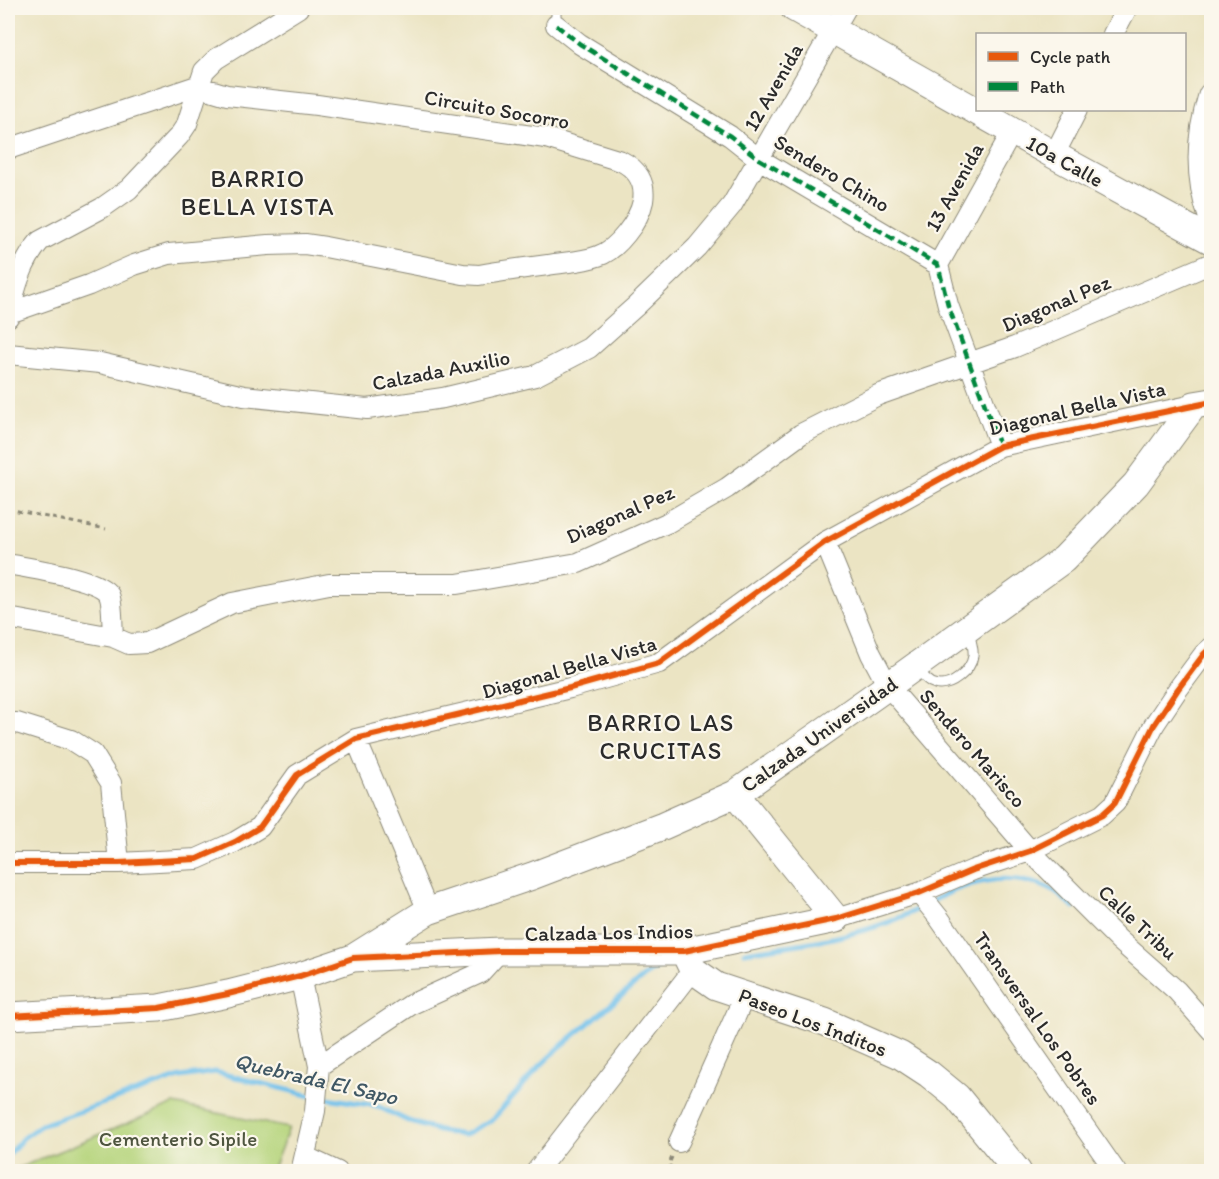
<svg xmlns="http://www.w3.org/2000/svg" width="1219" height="1179" font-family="Itim,sans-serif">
  <rect width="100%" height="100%" fill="#fbf7ec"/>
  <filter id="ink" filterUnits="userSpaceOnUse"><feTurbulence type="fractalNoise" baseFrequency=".0167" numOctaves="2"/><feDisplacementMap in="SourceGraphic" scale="12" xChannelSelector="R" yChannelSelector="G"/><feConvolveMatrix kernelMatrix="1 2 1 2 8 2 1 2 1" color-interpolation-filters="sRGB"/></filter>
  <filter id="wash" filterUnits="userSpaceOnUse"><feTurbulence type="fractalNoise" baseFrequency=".008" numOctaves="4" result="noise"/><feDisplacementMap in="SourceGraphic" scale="24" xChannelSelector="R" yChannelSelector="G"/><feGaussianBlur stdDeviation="1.35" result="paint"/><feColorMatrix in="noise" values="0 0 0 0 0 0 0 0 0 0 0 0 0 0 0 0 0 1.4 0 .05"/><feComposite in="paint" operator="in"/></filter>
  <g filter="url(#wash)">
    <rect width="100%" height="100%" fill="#ebe4c3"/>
    <path fill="#b5d47b" stroke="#708053" stroke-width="1.5" d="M 174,1104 L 289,1128 L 272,1171 L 11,1171 Z"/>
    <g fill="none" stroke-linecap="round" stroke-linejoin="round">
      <path stroke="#71c1ec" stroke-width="5" d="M 931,902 C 967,881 1008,871 1048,888 C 1057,892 1066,901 1074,908
        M 744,952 C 801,944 872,936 923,906
        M 321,1097 L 377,1106 L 408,1121 L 439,1131 L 464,1135 L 493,1119 L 539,1067 L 560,1047 L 645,976 L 662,965 L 670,964
        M 8,1155 L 23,1138 L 41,1125 L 180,1077 L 215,1072 L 312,1096"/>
    </g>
  </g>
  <g filter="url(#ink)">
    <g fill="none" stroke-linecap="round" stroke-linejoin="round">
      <g stroke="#8b8877" stroke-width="11">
        <path id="lane" d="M 556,8 L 556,25
          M 917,668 C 922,674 927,682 935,684 C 950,689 971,671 973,656 C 974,649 971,640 969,633"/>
      </g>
      <g stroke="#8b8877" stroke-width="22">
        <path id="street" d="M 556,25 L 580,44 L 730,136 L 759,159 L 938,265 L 948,305 L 1000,446
          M 1113,34 L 1127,8
          M 8,149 L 197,86
          M 1054,155 L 1077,110
          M 938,265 L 1012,132
          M 9,313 L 89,285 L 134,265 L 169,254 L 268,245 L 305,244 L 325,247 L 463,274 L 479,275 C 502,271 525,268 548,265 C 564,262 582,262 598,256 C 617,250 639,221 643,201 C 646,182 637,169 621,161 L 546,138 L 317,105 L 227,95 L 197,86
          M 8,317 C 15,289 21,263 40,241 L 102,208 L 129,189 L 179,136 L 187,124 L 204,71 L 216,59 L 298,8
          M 8,354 L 100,363 L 244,396 L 367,409 L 443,398 L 535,376 L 589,348 L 636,306 L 697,247 L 732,205 L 846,8
          M 825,542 L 871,654 L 888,686 L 1030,851 L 1119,940 L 1177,991 L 1212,1031
          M 8,564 C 27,568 100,578 109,595 C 113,603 112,626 113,637
          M 8,618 L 113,637 L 129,644 L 147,643 L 232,603 L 329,584 L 457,584 L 578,563 L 667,523 L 727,488 L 801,434 L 878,395 L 1015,347 L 1212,263
          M 8,723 L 17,723 L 71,740 L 93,754 L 111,783 L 119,863
          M 356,739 L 428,911
          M 8,863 L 119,863 L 197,859 L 235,842 L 260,827 L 297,775 L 356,739 L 570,688 L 659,663 L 825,542 L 1000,446 L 1194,405
          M 919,893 L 939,918 L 1116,1172
          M 836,919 L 919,893 L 973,870 L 1030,851 L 1102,815 L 1115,803 L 1154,725 L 1178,689 L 1204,654 L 1212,647
          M 300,976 L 319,1066 L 315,1111 L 301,1172
          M 319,1066 L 412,1004 L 480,973 L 500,951
          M 679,1142 L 745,995
          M 306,1157 L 338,1172
          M 536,1172 L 693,970"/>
      </g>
      <g stroke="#8b8877" stroke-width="29">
        <path id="secondary" d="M 794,8 L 1054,155 L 1212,241
          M 1212,96 C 1200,135 1198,177 1212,216
          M 684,951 L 693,970 L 716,986 L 825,1022 L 900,1055 L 929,1074 L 957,1097 L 1018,1172
          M 353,958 L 428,911 L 532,876 L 663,826 L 735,794 L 888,686 L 1064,559 L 1136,484 L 1194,405 L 1212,402
          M 8,1016 L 159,1008 L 228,994 L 300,976 L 353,958 L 500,951 L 684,951 L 836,919 L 735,794"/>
      </g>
      <path stroke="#8b8877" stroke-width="3" stroke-dasharray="4.5 4.5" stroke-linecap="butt" d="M 8,509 L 106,529
        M 672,1157 L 669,1164 L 674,1172"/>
      <use href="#lane" stroke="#fff" stroke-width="9"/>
      <use href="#street" stroke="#fff" stroke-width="20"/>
      <use href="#secondary" stroke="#fff" stroke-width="27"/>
      <path stroke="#00873e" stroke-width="4.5" stroke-dasharray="9 4.5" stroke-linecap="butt" d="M 556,25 L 580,44 L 730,136 L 759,159 L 938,265 L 948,305 L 1000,446"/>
      <g stroke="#fbf7ec" stroke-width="10">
        <path id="cycleway" d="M 8,863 L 119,863 L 197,859 L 235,842 L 260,827 L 297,775 L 356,739 L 570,688 L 659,663 L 825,542 L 1000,446 L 1212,402
          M 8,1016 L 159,1008 L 228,994 L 300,976 L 353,958 L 500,951 L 684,951 L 836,919 L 919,893 L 973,870 L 1030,851 L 1102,815 L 1115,803 L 1154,725 L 1178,689 L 1204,654 L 1212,647"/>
      </g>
      <use href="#cycleway" stroke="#e8590c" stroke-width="6"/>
    </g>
  </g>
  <g text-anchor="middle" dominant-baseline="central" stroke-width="4.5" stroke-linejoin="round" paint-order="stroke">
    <g font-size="21" fill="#2b2b2b" stroke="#fbf7ec">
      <text transform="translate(773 87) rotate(-60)">12 Avenida</text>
      <text transform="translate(497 109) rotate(10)">Circuito Socorro</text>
      <text transform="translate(1065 161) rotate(29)">10a Calle</text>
      <text transform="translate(832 173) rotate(31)">Sendero Chino</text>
      <text transform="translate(954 187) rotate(-61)">13 Avenida</text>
      <text transform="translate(1056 303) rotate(-23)">Diagonal Pez</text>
      <text transform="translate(441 370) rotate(-11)">Calzada Auxilio</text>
      <text transform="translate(1077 408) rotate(-13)">Diagonal Bella Vista</text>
      <text transform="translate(620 514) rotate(-24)">Diagonal Pez</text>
      <text transform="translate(569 667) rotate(-16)">Diagonal Bella Vista</text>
      <text transform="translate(819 734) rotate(-35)">Calzada Universidad</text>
      <text transform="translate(973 748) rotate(49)">Sendero Marisco</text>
      <text transform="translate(1138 922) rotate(43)">Calle Tribu</text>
      <text transform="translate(609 932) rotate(-1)">Calzada Los Indios</text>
      <text transform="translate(1038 1018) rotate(55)">Transversal Los Pobres</text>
      <text transform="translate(813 1022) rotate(21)">Paseo Los Inditos</text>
    </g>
    <g font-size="21" fill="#4e553f" stroke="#fbf7ec">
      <text x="178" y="1138">Cementerio Sipile</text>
    </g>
    <g font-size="22" font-style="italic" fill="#405865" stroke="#fbf7ec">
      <text transform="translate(316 1079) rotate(13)">Quebrada El Sapo</text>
    </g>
    <g font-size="24" letter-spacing="1.5" fill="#2b2b2b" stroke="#fbf7ec">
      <text x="258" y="178">BARRIO<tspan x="258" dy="28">BELLA VISTA</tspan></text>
      <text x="661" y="722">BARRIO LAS<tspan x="661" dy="28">CRUCITAS</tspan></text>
    </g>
  </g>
  <rect width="1219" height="1179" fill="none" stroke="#fbf7ec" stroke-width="30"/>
  <rect x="976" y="33" width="210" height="78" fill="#fbf7ec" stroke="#a8a59f" stroke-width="1.5"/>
  <rect x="988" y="52" width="30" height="9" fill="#e8590c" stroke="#a8a59f" stroke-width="1.5"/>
  <text x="1030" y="63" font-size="18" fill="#2b2b2b">Cycle path</text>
  <rect x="988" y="82" width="30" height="9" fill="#00873e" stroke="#a8a59f" stroke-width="1.5"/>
  <text x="1030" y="93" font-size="18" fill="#2b2b2b">Path</text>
</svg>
